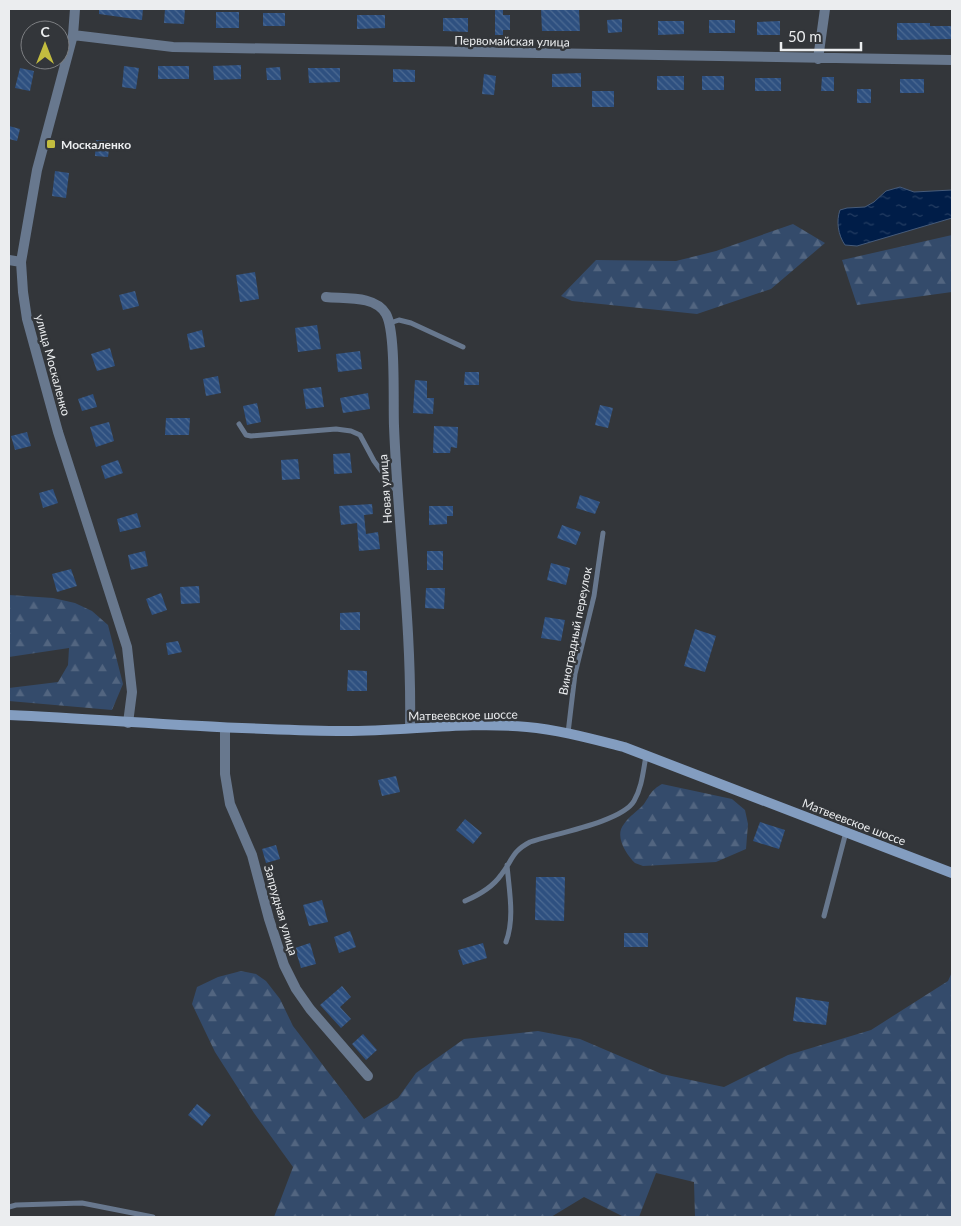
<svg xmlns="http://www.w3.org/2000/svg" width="961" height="1226" font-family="Lato,sans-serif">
  <defs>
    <pattern id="forest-firs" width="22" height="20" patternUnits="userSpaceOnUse" patternTransform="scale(1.25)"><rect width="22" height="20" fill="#344b6b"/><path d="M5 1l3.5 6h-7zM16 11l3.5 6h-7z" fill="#526580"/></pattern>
    <pattern id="water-ripples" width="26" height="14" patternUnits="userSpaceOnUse" patternTransform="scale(1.25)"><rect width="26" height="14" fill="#001d48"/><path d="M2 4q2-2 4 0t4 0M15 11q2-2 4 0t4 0" fill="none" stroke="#253e63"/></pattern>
    <pattern id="building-back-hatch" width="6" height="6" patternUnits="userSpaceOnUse" patternTransform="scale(1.25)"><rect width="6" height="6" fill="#2e5080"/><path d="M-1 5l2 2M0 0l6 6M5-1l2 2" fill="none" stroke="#4c6a92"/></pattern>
  </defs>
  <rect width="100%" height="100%" fill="#33363a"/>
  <path fill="url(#forest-firs)" d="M 793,224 L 825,243 L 771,289 L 697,314 L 572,301 L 561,296 L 596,260 L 676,261 L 716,251 Z
    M 952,235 L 952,292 L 857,305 L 842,260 Z
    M 9,595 L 53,598 L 75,603 L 92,611 L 108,625 L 123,684 L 112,710 L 9,701 L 9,688 L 58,682 L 68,665 L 69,648 L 9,657 Z
    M 662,784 L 732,799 L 745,810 L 748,824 L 746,849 L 716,862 L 643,866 L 635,863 C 626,854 614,836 624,824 C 629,816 638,811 644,804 C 651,794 650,791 662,784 Z
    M 241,971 L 256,974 L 266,981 L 280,999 L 293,1026 L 364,1119 L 398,1098 L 416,1073 L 464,1039 L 538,1031 L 580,1039 L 662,1074 L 724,1087 L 788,1055 L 871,1030 L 948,981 L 952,972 L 952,1217 L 695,1217 L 694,1182 L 656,1173 L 639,1217 L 624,1217 L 584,1197 L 551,1217 L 274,1217 L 293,1167 L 254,1113 L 215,1052 L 192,1004 L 197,987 L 218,977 Z"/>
  <path fill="url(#water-ripples)" stroke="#465b7a" d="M 900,187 L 914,192 L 952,190 L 952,218 L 857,246 L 845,245 C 838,235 836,221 840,210 L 847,208 L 865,207 L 874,202 L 886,191 Z"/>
  <path fill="url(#building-back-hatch)" d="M 99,9 L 143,9 L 142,20 L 99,14 Z
    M 165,9 L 185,9 L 184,24 L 164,23 Z
    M 495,9 L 503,9 L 503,15 L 510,15 L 510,30 L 503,30 L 503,35 L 495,35 Z
    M 541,9 L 555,9 L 555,10 L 579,10 L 580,31 L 542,31 Z
    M 216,12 L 239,12 L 239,28 L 216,28 Z
    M 263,13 L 285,13 L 285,26 L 263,26 Z
    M 357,15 L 385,15 L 385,28 L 357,29 Z
    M 443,18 L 468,18 L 468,32 L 443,31 Z
    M 622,19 L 622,32 L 608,33 L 607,20 Z
    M 709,20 L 735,20 L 735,33 L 709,33 Z
    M 658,21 L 684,21 L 684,34 L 658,35 Z
    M 780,21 L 780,35 L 757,35 L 757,22 Z
    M 897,23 L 930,23 L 930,26 L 952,26 L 952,39 L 897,40 Z
    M 241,65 L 241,79 L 214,80 L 213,66 Z
    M 124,66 L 139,68 L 136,89 L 122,87 Z
    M 158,66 L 189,66 L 189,79 L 158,79 Z
    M 280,67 L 281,80 L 267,80 L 266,68 Z
    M 20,68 L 34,71 L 30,91 L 15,88 Z
    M 308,68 L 340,68 L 340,82 L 309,83 Z
    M 393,69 L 415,70 L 415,82 L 393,82 Z
    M 581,73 L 581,87 L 552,87 L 552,74 Z
    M 484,74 L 496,76 L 494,95 L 482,94 Z
    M 657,76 L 684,76 L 684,90 L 657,90 Z
    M 702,76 L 724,76 L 724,90 L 702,90 Z
    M 822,77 L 834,77 L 834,91 L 821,91 Z
    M 755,78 L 781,78 L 781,91 L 755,91 Z
    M 900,79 L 924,79 L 924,93 L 900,93 Z
    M 857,89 L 871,89 L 871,103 L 857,103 Z
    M 592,91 L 614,91 L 614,107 L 592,107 Z
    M 9,126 L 20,129 L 17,141 L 9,139 Z
    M 96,140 L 110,141 L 108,157 L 95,156 Z
    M 55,171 L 69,173 L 66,198 L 52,196 Z
    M 255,272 L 259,299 L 240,302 L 236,275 Z
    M 135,291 L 139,306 L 123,310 L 119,295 Z
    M 317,325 L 321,349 L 298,352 L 295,328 Z
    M 202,330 L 205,347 L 190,350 L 187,334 Z
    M 110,348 L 115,366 L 97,371 L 91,354 Z
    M 360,351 L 362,369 L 338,372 L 336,354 Z
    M 465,372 L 479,372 L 479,385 L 464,385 Z
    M 218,376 L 221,393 L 206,396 L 203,379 Z
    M 415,380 L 427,381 L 427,398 L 434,398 L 433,414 L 413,413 Z
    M 321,387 L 324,407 L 306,409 L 303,389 Z
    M 368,393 L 370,409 L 343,413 L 340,398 Z
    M 93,394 L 97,407 L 82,411 L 78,399 Z
    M 257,403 L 261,422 L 247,425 L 243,406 Z
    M 600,405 L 613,408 L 608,428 L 595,425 Z
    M 166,418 L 190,418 L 189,435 L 165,435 Z
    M 109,422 L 114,441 L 96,447 L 90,427 Z
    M 434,426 L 458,427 L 457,448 L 451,447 L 450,453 L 433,453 Z
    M 27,432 L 31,446 L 15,450 L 11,436 Z
    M 350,453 L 352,473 L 334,474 L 333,454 Z
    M 298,459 L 300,479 L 282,480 L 281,460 Z
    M 118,460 L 123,473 L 105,479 L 101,466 Z
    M 53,489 L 58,503 L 43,508 L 39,493 Z
    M 580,495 L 600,502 L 595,514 L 576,508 Z
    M 372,504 L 373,514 L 364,515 L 366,534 L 378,532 L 380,549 L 359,551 L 357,523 L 341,525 L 339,506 Z
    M 429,506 L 453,506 L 453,516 L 447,516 L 447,524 L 429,525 Z
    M 137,513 L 141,527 L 120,532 L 117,519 Z
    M 562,525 L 581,532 L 576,545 L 557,538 Z
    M 145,551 L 148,566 L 131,570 L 128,555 Z
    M 427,551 L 443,551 L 443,570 L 427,570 Z
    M 551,563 L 570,568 L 566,585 L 547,580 Z
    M 71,569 L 77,586 L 57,592 L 52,574 Z
    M 199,586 L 200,603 L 181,604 L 180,587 Z
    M 426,588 L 445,588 L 444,609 L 425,608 Z
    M 161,593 L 167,610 L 152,615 L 146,599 Z
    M 360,612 L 360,630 L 340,630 L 340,613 Z
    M 545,617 L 565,620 L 561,641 L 541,638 Z
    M 695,629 L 716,636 L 705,672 L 684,666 Z
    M 178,641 L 182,652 L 168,655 L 166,643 Z
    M 348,670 L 367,671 L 367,691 L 347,691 Z
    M 396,776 L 400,792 L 382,796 L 378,780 Z
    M 465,819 L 482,833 L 473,844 L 456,830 Z
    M 760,822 L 785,830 L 779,849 L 753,841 Z
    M 276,845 L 280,859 L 266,863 L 262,849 Z
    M 536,877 L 565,877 L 564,921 L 535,920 Z
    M 322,900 L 328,922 L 309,926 L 303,905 Z
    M 350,931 L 356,947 L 339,953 L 334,937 Z
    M 624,933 L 648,933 L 648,947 L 624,947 Z
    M 310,943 L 316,964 L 301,968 L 295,948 Z
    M 483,943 L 487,958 L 463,965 L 458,950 Z
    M 342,986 L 351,997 L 340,1007 L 351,1019 L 341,1028 L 320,1005 Z
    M 796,997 L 829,1002 L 826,1025 L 793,1021 Z
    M 363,1034 L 377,1050 L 366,1060 L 352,1044 Z
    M 197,1104 L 211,1115 L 202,1126 L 188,1115 Z"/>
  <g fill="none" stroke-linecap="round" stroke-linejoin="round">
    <path stroke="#68788e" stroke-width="5" d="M 390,323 L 399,320 L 411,323 L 463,347
      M 239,424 L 246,435 L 251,436 L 336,429 L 351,431 L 360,435 L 374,461 L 396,491
      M 568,733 L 575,674 L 594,596 L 603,533
      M 465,901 C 479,895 492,888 501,875 C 513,860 511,852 530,842 C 553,834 622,822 634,801 C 642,787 643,772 646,756
      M 824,916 L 846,832
      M 506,942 C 515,918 509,890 507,865
      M 9,1207 L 16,1205 L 82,1203 L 153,1217"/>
    <path stroke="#68788e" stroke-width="10" d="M 75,9 L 73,35 L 37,170 L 21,262 L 23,292 L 27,319 L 58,432 L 127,647 L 132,692 L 128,723
      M 73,35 L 173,47 L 952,60
      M 818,59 L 825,9
      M 9,260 L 21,262
      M 326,297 C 345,299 375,295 386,314 C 396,332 393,402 394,426 C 398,527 412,627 410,728
      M 225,728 L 225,774 L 230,804 L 252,855 L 269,919 L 284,965 L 296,989 L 310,1009 L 368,1076"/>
    <path stroke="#839dc0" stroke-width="10" d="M 9,715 C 119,720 228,730 338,731 C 401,732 465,721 527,727 C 560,730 592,739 624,747 L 952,873"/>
  </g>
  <rect fill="#c3bd3f" stroke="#33363a" stroke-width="2" x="46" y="139" width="10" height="10" rx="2.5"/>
  <g text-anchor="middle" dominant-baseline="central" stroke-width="5" stroke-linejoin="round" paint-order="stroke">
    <g font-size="12" fill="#ebedef" stroke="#33363a">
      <text transform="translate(512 41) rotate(1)">Первомайская улица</text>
      <text transform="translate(53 365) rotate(75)">улица Москаленко</text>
      <text transform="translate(385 489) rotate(-94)">Новая улица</text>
      <text transform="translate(575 631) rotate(-79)">Виноградный переулок</text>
      <text transform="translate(463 715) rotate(-1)">Матвеевское шоссе</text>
      <text transform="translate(854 822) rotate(21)">Матвеевское шоссе</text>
      <text transform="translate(281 910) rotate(74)">Запрудная улица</text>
    </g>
    <g font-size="12" font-weight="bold" fill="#ebedef" stroke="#33363a" text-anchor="start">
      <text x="61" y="144">Москаленко</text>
    </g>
  </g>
  <rect width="961" height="1226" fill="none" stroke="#ebedef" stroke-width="20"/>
  <g transform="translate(45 45)"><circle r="24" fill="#33363a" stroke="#7d7f82"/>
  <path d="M0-4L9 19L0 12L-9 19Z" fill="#c3bd3f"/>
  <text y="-8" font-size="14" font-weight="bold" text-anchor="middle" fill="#ebedef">С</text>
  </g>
  <path d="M781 42v8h80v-8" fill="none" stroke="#ebedef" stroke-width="2.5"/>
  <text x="788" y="42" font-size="15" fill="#ebedef" stroke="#33363a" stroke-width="4" paint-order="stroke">50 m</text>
</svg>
